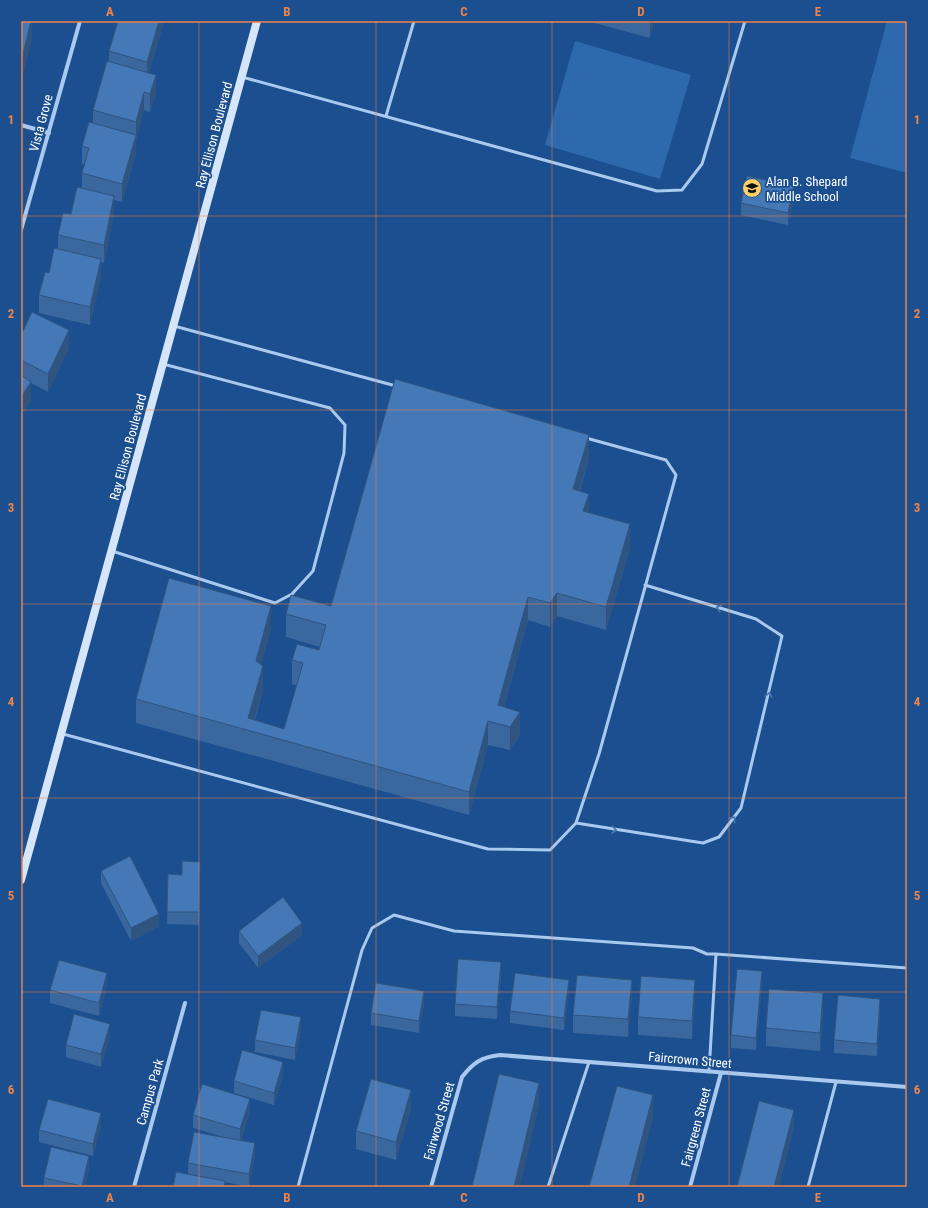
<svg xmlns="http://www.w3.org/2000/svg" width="928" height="1208" font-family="'Roboto Condensed',sans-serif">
  <rect width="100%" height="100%" fill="#1b4f8f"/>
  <path fill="#2e69ad" d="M 887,21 L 907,21 L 907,173 L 850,158 Z
    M 575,41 L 691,75 L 660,179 L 545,145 Z"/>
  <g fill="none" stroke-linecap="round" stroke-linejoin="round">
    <path stroke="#a9c9ee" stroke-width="3" d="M 242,77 L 657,191 L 682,190 L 702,164 L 745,21
      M 386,116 L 414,21
      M 174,326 L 396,386
      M 112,551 L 275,603 L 292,594 L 313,571 L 344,453 L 345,425 L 330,408 L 163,364
      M 63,734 L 488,849 L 550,850 L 576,823 L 599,754 L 676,475 L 666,460 L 586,438
      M 576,823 L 703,843 L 719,837 L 741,808 L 782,636 L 756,619 L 645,585
      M 716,954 L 907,968
      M 298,1187 L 362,950 L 372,928 L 394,915 L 454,931 L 693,948 L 707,954 L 716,954 L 709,1072
      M 548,1187 L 589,1062
      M 808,1187 L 836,1082"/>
    <path stroke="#a9c9ee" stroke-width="4" d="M 21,125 L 49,133
      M 21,230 L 80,21
      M 134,1187 L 185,1003
      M 431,1187 L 462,1077 C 473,1063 481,1057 500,1055 L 907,1087
      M 690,1187 L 721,1073"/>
    <path stroke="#d6e6fa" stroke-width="8" d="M 21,880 L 257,21"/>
  </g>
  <path fill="#3a679d" d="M 21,21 L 32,38 L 22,76 L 21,76 Z
    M 163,21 L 163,25 L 149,73 L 156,93 L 150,112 L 144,110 L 136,140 L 136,153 L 122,202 L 114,200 L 114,213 L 104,263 L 101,262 L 101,277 L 90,325 L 39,313 L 39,295 L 58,249 L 58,235 L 71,214 L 82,188 L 82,173 L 85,165 L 82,164 L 82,146 L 93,123 L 93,110 L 109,62 L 109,51 Z
    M 587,21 L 654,21 L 650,38 Z
    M 794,198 L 788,225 L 741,215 L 741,203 Z
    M 21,332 L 69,348 L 48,392 L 31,383 L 31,400 L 21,415 Z
    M 589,458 L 580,491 L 589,513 L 630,548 L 606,630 L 557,616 L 550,627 L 528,620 L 504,707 L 520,735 L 510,750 L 488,745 L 469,815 L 136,723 L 136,699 L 271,629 L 261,665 L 263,689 L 255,720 L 284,729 L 297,685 L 292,684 L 292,660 L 319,650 L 320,647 L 286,637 L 286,614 L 331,606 Z
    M 200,862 L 199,925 L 167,924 L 168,874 L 182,875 Z
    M 101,871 L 159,926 L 131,941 L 101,883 Z
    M 239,931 L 302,935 L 258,968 L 239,943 Z
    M 501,974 L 497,1019 L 455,1016 L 455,1004 Z
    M 762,983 L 756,1050 L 731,1048 L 731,1035 Z
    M 107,985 L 99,1016 L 50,1003 L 50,990 Z
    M 569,992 L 564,1030 L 510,1023 L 510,1011 Z
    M 632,998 L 628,1037 L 573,1033 L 573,1015 Z
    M 695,998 L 692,1039 L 638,1035 L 638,1017 Z
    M 424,1003 L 419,1033 L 371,1025 L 371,1013 Z
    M 823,1011 L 820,1051 L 766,1046 L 766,1028 Z
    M 880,1011 L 877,1056 L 834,1053 L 834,1040 Z
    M 301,1030 L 295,1060 L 255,1052 L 255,1040 Z
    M 110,1036 L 101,1067 L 66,1057 L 66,1045 Z
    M 283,1074 L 274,1105 L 234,1093 L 234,1081 Z
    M 411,1108 L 396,1160 L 356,1149 L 356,1131 Z
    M 250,1111 L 241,1140 L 255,1155 L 249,1187 L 225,1182 L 225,1187 L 188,1174 L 188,1163 L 227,1138 L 193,1128 L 193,1115 Z
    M 101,1125 L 93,1156 L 39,1142 L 39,1130 Z
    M 89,1168 L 85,1187 L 44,1187 L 44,1178 Z"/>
  <path fill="#305480" d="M 32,21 L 32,38 L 22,76 L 22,58 Z
    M 159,21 L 163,21 L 163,25 L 147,80 L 147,62 Z
    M 650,21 L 654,21 L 650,38 Z
    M 156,75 L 156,93 L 150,112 L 150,94 Z
    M 144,92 L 144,110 L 136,140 L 136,153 L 122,202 L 122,184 L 136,136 L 136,122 Z
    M 794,186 L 794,198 L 788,225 L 788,213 Z
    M 114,196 L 114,213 L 104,263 L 104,245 Z
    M 101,259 L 101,277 L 90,325 L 90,307 Z
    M 69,330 L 69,348 L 48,392 L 48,374 Z
    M 31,382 L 31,400 L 21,415 L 21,397 Z
    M 589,435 L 589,458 L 573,512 L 573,489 Z
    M 589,494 L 589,517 L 583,511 Z
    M 630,524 L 630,548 L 606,630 L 606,607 Z
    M 557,593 L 557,616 L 550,627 L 550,603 Z
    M 528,597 L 528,620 L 499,724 L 498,705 Z
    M 271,606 L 271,629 L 256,684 L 256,661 Z
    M 263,666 L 263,689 L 251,731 L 248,718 Z
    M 520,712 L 520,735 L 510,750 L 510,727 Z
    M 488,721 L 488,745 L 469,815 L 469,792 Z
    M 159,914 L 159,926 L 131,941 L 131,928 Z
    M 302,923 L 302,935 L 258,968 L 258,956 Z
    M 501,962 L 501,974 L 497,1019 L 497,1007 Z
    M 762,971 L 762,983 L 756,1050 L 756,1038 Z
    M 107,973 L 107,985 L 99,1016 L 99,1003 Z
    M 569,980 L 569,992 L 564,1030 L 564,1018 Z
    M 632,980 L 632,998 L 628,1037 L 628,1019 Z
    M 695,980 L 695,998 L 692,1039 L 692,1021 Z
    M 424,991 L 424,1003 L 419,1033 L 419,1021 Z
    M 823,993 L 823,1011 L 820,1051 L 820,1033 Z
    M 880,999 L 880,1011 L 877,1056 L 877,1044 Z
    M 301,1017 L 301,1030 L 295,1060 L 295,1048 Z
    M 110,1024 L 110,1036 L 101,1067 L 101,1054 Z
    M 283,1062 L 283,1074 L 274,1105 L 274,1093 Z
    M 539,1083 L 539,1106 L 520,1187 L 514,1187 Z
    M 411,1090 L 411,1108 L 396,1160 L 396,1142 Z
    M 653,1095 L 653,1119 L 635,1187 L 629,1187 Z
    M 250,1099 L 250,1111 L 240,1142 L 240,1129 Z
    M 794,1110 L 794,1128 L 779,1187 L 774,1187 Z
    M 101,1113 L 101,1125 L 93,1156 L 93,1144 Z
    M 255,1143 L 255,1155 L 249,1187 L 249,1174 Z
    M 89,1156 L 89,1168 L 85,1187 L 82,1187 Z"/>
  <path fill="#4478b7" stroke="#305480" d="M 21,21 L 31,21 L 22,58 L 21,58 Z
    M 118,21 L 159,21 L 147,62 L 109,51 Z
    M 107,61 L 156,75 L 150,94 L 144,92 L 136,122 L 93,110 Z
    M 89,122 L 136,135 L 122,184 L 82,173 L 89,148 L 82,146 Z
    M 747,176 L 794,186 L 788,213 L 741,203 Z
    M 77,187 L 114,196 L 104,245 L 58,235 L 63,213 L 71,214 Z
    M 54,248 L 101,259 L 90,307 L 39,295 L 45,272 L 49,273 Z
    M 32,312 L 69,330 L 48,374 L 21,360 L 21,332 L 22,333 Z
    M 21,375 L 31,382 L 21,397 Z
    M 395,379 L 589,435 L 573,489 L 589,494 L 583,511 L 630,524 L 606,607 L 557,593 L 550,603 L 528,597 L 498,705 L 520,712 L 510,727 L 488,721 L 469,792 L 136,699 L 169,578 L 271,606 L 256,661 L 263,666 L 248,718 L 284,729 L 303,663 L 292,660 L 297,644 L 319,650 L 326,625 L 286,614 L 291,595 L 331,606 Z
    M 130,856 L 159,914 L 131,928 L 101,871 Z
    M 182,861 L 200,862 L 199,912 L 167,912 L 168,874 L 182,875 Z
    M 283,897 L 302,923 L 258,956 L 239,931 Z
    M 458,959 L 501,962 L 497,1007 L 455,1004 Z
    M 59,960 L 107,973 L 99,1003 L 50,990 Z
    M 737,969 L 762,971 L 756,1038 L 731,1035 Z
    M 515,973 L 569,980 L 564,1018 L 510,1011 Z
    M 577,975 L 632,980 L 628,1019 L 573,1015 Z
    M 641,976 L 695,980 L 692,1021 L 638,1017 Z
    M 376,983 L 424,991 L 419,1021 L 371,1013 Z
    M 769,989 L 823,993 L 820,1033 L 766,1028 Z
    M 838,995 L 880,999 L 877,1044 L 834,1040 Z
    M 261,1010 L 301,1017 L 295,1048 L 255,1040 Z
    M 74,1014 L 110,1024 L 101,1054 L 66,1045 Z
    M 242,1050 L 283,1062 L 274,1093 L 234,1081 Z
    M 499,1074 L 539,1083 L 514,1187 L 472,1187 Z
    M 371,1079 L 411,1090 L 396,1142 L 356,1131 Z
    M 202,1084 L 250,1099 L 240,1129 L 193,1115 Z
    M 617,1086 L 653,1095 L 629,1187 L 589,1187 Z
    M 48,1099 L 101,1113 L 93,1144 L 39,1130 Z
    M 759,1101 L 794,1110 L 774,1187 L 737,1187 Z
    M 194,1132 L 255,1143 L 249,1174 L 188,1163 Z
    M 51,1147 L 89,1156 L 82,1186 L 44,1178 Z
    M 176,1172 L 225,1181 L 224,1187 L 173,1187 Z"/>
  <defs><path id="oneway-chevron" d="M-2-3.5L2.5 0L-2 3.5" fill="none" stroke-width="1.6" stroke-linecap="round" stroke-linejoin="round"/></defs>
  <g stroke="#4674ac">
    <use href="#oneway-chevron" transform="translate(719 608) rotate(-163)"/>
    <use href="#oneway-chevron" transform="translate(769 695) rotate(-77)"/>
    <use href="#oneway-chevron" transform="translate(733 819) rotate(-53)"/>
    <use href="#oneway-chevron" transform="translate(614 830) rotate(10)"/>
  </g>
  <path fill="none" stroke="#ee8249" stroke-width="1" stroke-opacity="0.55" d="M 199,21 L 199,1187M 376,21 L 376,1187M 552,21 L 552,1187M 729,21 L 729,1187M 21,216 L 907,216M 21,410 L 907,410M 21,604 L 907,604M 21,798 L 907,798M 21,992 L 907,992"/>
  <defs>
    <g id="school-disc" transform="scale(1)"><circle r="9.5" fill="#ffd166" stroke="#1b4f8f"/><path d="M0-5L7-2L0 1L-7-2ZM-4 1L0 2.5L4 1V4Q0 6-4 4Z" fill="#111"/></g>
  </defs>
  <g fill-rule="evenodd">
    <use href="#school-disc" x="752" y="188"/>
  </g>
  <g text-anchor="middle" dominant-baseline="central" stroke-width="3.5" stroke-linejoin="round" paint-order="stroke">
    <g font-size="13" fill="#fff" stroke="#1b4f8f">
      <text transform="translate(41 123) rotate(-75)">Vista Grove</text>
      <text transform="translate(214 135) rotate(-75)">Ray Ellison Boulevard</text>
      <text transform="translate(128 447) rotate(-75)">Ray Ellison Boulevard</text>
      <text transform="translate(690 1060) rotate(5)">Faircrown Street</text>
      <text transform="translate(150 1092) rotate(-74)">Campus Park</text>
      <text transform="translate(439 1121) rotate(-74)">Fairwood Street</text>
      <text transform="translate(696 1127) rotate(-75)">Fairgreen Street</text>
    </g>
    <g font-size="13" fill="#fff" stroke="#1b4f8f" text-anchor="start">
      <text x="766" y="181">Alan B. Shepard<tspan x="766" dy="15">Middle School</tspan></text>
    </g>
  </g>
  <rect width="928" height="1208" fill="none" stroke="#1b4f8f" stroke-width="44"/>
  <rect x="22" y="22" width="884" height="1164" fill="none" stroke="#ee8249" stroke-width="1.5"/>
  <g font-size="13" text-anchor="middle" font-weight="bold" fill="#ee8249">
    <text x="110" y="16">A</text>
    <text x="287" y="16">B</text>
    <text x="464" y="16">C</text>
    <text x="641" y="16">D</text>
    <text x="818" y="16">E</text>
    <text x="11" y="124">1</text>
    <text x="917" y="124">1</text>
    <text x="11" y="318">2</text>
    <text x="917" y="318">2</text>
    <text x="11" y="512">3</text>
    <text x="917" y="512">3</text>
    <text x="11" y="706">4</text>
    <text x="917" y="706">4</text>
    <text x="11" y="900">5</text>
    <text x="917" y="900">5</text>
    <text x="11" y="1094">6</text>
    <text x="917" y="1094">6</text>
    <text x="110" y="1202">A</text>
    <text x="287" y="1202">B</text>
    <text x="464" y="1202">C</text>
    <text x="641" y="1202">D</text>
    <text x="818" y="1202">E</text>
  </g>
</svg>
